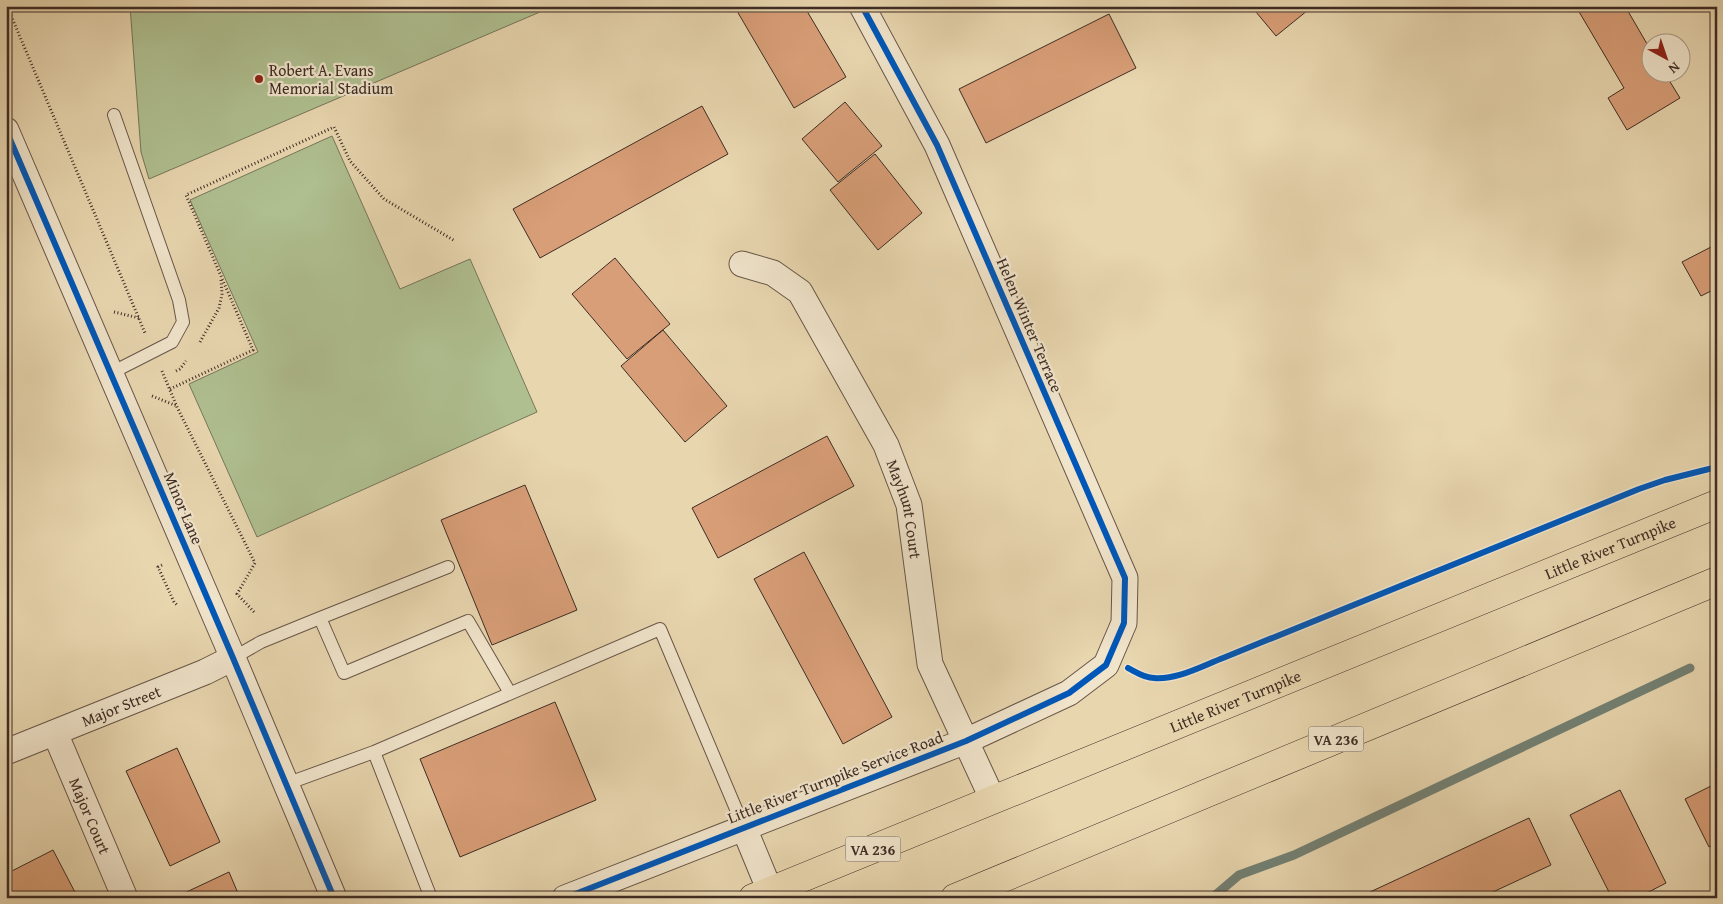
<svg xmlns="http://www.w3.org/2000/svg" width="1723" height="904" font-family="'Gentium Book Plus',serif">
  <rect width="100%" height="100%" fill="#e8d6af"/>
  <filter id="stains"><feTurbulence type="fractalNoise" baseFrequency=".004" numOctaves="4"/><feColorMatrix values="0 0 0 0 .2 0 0 0 0 .09 0 0 0 0 .02 0 0 0 .5 -.17"/></filter>
  <radialGradient id="worn" r=".72"><stop offset=".6" stop-color="#630" stop-opacity="0"/><stop offset="1" stop-color="#630" stop-opacity=".3"/></radialGradient>
  <path fill="#afbf90" stroke="#76765a" d="M 130,6 L 554,6 L 149,179 L 141,152 Z
    M 332,136 L 400,289 L 470,259 L 537,412 L 257,537 L 189,384 L 258,352 L 190,200 Z"/>
  <g fill="none" stroke-linecap="round" stroke-linejoin="round">
    <path stroke="#738174" stroke-width="9" d="M 1212,898 L 1239,875 L 1294,855 L 1690,668"/>
  </g>
  <path fill="#d89e77" stroke="#3e2c24" d="M 734,6 L 804,6 L 846,77 L 794,108 Z
    M 1251,6 L 1313,6 L 1276,36 Z
    M 1585,6 L 1625,6 L 1650,49 L 1650,72 L 1664,72 L 1680,98 L 1627,130 L 1608,98 L 1624,88 L 1578,10 Z
    M 1109,14 L 1136,68 L 986,143 L 959,89 Z
    M 845,102 L 882,146 L 838,182 L 802,139 Z
    M 702,106 L 728,154 L 540,258 L 513,209 Z
    M 875,154 L 922,213 L 878,250 L 830,190 Z
    M 1711,247 L 1717,256 L 1717,288 L 1701,296 L 1682,262 Z
    M 615,258 L 670,324 L 627,359 L 572,294 Z
    M 663,330 L 727,406 L 685,442 L 621,366 Z
    M 827,436 L 854,486 L 718,558 L 692,508 Z
    M 525,485 L 577,610 L 492,645 L 441,520 Z
    M 804,552 L 892,717 L 843,744 L 754,579 Z
    M 555,702 L 596,800 L 460,857 L 420,759 Z
    M 177,748 L 220,842 L 170,866 L 126,771 Z
    M 1717,783 L 1717,843 L 1709,847 L 1685,799 Z
    M 1620,790 L 1666,883 L 1637,898 L 1612,898 L 1570,815 Z
    M 1529,818 L 1551,865 L 1480,898 L 1372,898 L 1370,892 Z
    M 53,850 L 78,898 L 13,898 L 6,885 L 6,874 Z
    M 229,872 L 240,898 L 178,898 L 178,896 Z"/>
  <g fill="none" stroke-linecap="round" stroke-linejoin="round">
    <g stroke="#685647" stroke-width="14">
      <path id="service" d="M 111,373 L 172,342 L 183,322 L 179,300 L 114,115
        M 448,567 L 320,618 L 344,673 L 468,621 L 510,693
        M 233,658 L 261,642 L 320,618
        M 374,752 L 431,898
        M 286,784 L 374,752 L 660,629 L 744,828"/>
    </g>
    <g stroke="#685647" stroke-width="27">
      <g id="minor">
        <path d="M 6,130 L 233,658 L 334,898"/>
        <path id="s1" d="M 742,264 L 773,273 L 800,292 L 886,445 L 909,505 L 930,664 L 993,800"/>
        <path id="s2" d="M 55,733 L 125,898"/>
        <path id="s3" d="M 6,752 L 205,672 L 233,658"/>
        <path d="M 744,828 L 770,891"/>
        <path d="M 565,898 L 966,741 L 1069,693 L 1106,665 L 1124,623 L 1125,578 L 937,145 L 862,6"/>
      </g>
    </g>
    <g stroke="#3e2c24" stroke-width="29">
      <g id="primary">
        <path id="s4" d="M 753,898 L 1717,504"/>
        <path d="M 955,898 L 1717,581"/>
      </g>
    </g>
    <path stroke="#3e2c24" stroke-width="3" stroke-dasharray="1 2.5" stroke-linecap="butt" d="M 7,6 L 145,333
      M 114,312 L 139,318
      M 200,342 L 219,308 L 222,294 L 221,279
      M 162,371 L 177,407 L 255,563 L 237,594 L 255,613
      M 176,371 L 180,369 L 186,361
      M 170,389 L 253,350 L 186,195 L 334,127 L 350,161 L 384,199 L 455,241
      M 152,396 L 177,406
      M 162,565 L 158,567 L 174,602 L 178,606"/>
    <use href="#service" stroke="#f0e4cb" stroke-width="12"/>
    <use href="#minor" stroke="#f0e4cb" stroke-width="25"/>
    <use href="#primary" stroke="#e8d6af" stroke-width="28"/>
    <g stroke="#f0e4cb" stroke-width="9">
      <path id="cycleway" d="M 6,130 L 233,658 L 334,898
        M 1128,668 C 1136,672 1144,678 1154,678 C 1177,680 1202,666 1223,658 L 1639,489 L 1665,480 L 1717,467
        M 565,898 L 966,741 L 1069,693 L 1106,665 L 1124,623 L 1125,578 L 937,145 L 862,6"/>
    </g>
    <use href="#cycleway" stroke="#0057b8" stroke-width="6"/>
  </g>
  <circle fill="#8f2418" stroke="#f0e4cb" stroke-width="2" cx="259" cy="79" r="5"/>
  <g text-anchor="middle" dominant-baseline="central" stroke-width="4.5" stroke-linejoin="round" paint-order="stroke">
    <g fill="#f0e4cb" stroke="#736356" stroke-width="1">
      <rect x="1308.5" y="726.5" width="55" height="25" rx="4"/>
      <rect x="845.5" y="836.5" width="55" height="25" rx="4"/>
    </g>
    <g font-size="15" font-weight="bold" fill="#3e2c24">
      <text x="1336" y="739">VA 236</text>
      <text x="873" y="849">VA 236</text>
    </g>
    <g font-size="16" fill="#3e2c24" stroke="#f0e4cb" text-anchor="start">
      <text x="269" y="70">Robert A. Evans<tspan x="269" dy="18">Memorial Stadium</tspan></text>
    </g>
    <g font-size="16" fill="#3e2c24" stroke="#f0e4cb">
      <text transform="translate(1030 325) rotate(67)">Helen Winter Terrace</text>
      <text transform="translate(184 508) rotate(67)">Minor Lane</text>
      <text stroke="none"><textPath href="#s1" startOffset="308">Mayhunt Court</textPath></text>
      <text stroke="none"><textPath href="#s4" startOffset="926">Little River Turnpike</textPath></text>
      <text stroke="none"><textPath href="#s4" startOffset="521">Little River Turnpike</textPath></text>
      <text stroke="none"><textPath href="#s3" startOffset="124">Major Street</textPath></text>
      <text transform="translate(835 777) rotate(-21)">Little River Turnpike Service Road</text>
      <text stroke="none"><textPath href="#s2" startOffset="90">Major Court</textPath></text>
    </g>
  </g>
  <rect width="1723" height="904" fill="none" stroke="#e8d6af" stroke-width="25"/>
  <rect x="8" y="8" width="1708" height="889" fill="none" stroke="#3e2c24" stroke-width="2.5"/>
  <rect x="12" y="12" width="1698" height="879" fill="none" stroke="#3e2c24"/>
  <g transform="translate(1666 58) rotate(140)"><circle r="24" fill="#f0e4cb" stroke="#a99a88"/>
  <path d="M0-4L9 19L0 12L-9 19Z" fill="#8f2418"/>
  <text y="-8" font-size="14" font-weight="bold" text-anchor="middle" fill="#3e2c24">N</text>
  </g>
  <rect width="100%" height="100%" filter="url(#stains)"/>
  <rect width="100%" height="100%" fill="url(#worn)"/>
</svg>
